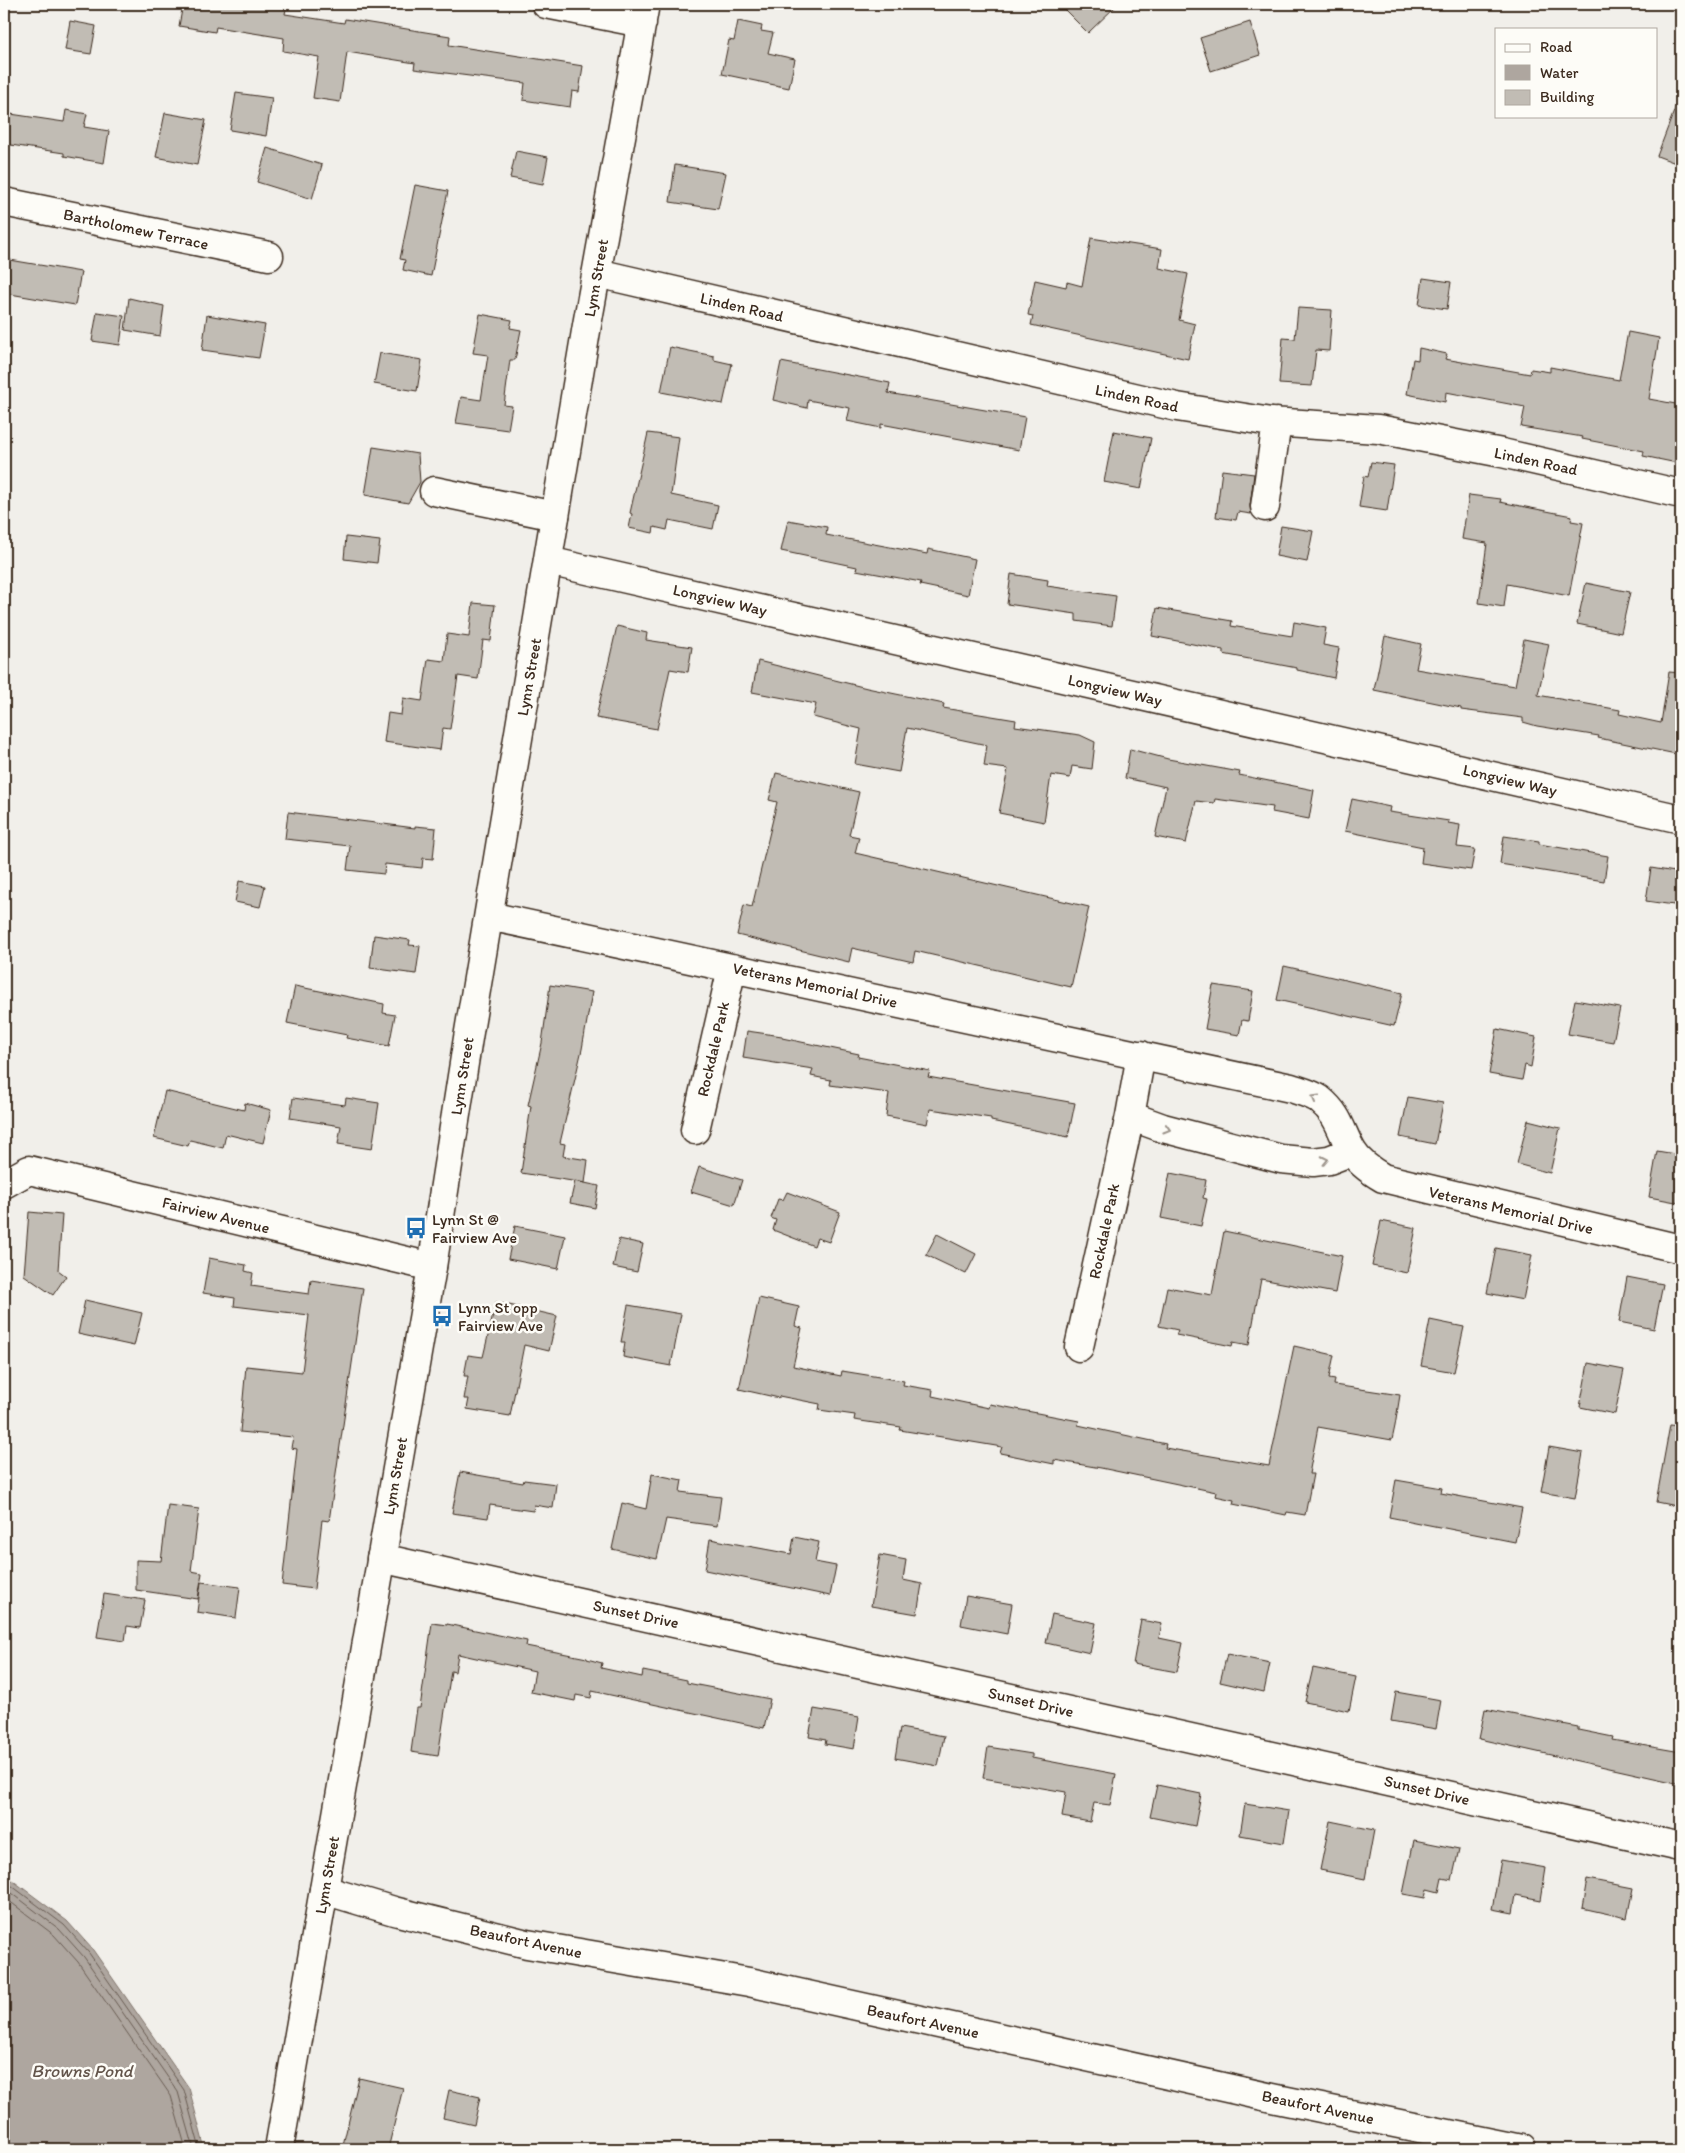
<svg xmlns="http://www.w3.org/2000/svg" width="1685" height="2153" font-family="Itim,sans-serif">
  <rect width="100%" height="100%" fill="#f1efea"/>
  <filter id="ink" filterUnits="userSpaceOnUse"><feTurbulence type="fractalNoise" baseFrequency=".02" numOctaves="2"/><feDisplacementMap in="SourceGraphic" scale="10" xChannelSelector="R" yChannelSelector="G"/><feConvolveMatrix kernelMatrix="1 2 1 2 8 2 1 2 1" color-interpolation-filters="sRGB"/></filter>
  <g filter="url(#ink)">
    <path fill="#aea69f" stroke="#80746b" d="M 4,1874 L 67,1921 L 93,1950 L 189,2088 L 205,2149 L 4,2149 Z"/>
    <g fill="none" stroke-linecap="round" stroke-linejoin="round">
      <path stroke="#695c52" stroke-width="1" d="M 4,1880 L 64,1925 L 89,1953 L 184,2090 L 200,2149
        M 4,1887 L 59,1929 L 84,1957 L 178,2092 L 194,2149
        M 4,1897 L 54,1935 L 78,1962 L 171,2096 L 186,2149"/>
    </g>
    <path fill="#c1bcb4" stroke="#3b2a1e" d="M 183,4 L 287,4 L 285,14 L 344,23 L 345,19 L 450,36 L 449,45 L 583,66 L 579,92 L 572,91 L 570,107 L 523,100 L 525,83 L 414,69 L 415,63 L 347,52 L 340,102 L 313,98 L 319,57 L 283,51 L 284,38 L 216,27 L 215,32 L 179,26 Z
      M 1059,4 L 1118,4 L 1088,33 Z
      M 70,21 L 96,26 L 91,54 L 65,50 Z
      M 738,21 L 762,26 L 761,31 L 773,33 L 768,53 L 795,59 L 789,88 L 722,74 L 729,40 L 734,41 Z
      M 1250,22 L 1260,55 L 1211,71 L 1200,38 Z
      M 236,93 L 272,98 L 266,136 L 230,130 Z
      M 1679,98 L 1681,99 L 1681,165 L 1657,156 Z
      M 66,110 L 87,114 L 84,127 L 109,131 L 104,163 L 64,156 L 64,153 L 4,144 L 4,113 L 64,122 Z
      M 165,113 L 206,120 L 197,165 L 156,157 Z
      M 267,148 L 322,165 L 312,199 L 257,182 Z
      M 516,151 L 548,157 L 543,184 L 510,178 Z
      M 675,165 L 726,173 L 718,209 L 670,202 Z
      M 415,185 L 448,191 L 431,276 L 403,270 L 405,260 L 400,259 Z
      M 1091,238 L 1162,249 L 1159,268 L 1188,274 L 1179,320 L 1195,324 L 1188,359 L 1031,325 L 1033,316 L 1028,315 L 1035,280 L 1066,287 L 1067,282 L 1082,286 Z
      M 4,259 L 81,272 L 75,305 L 4,293 Z
      M 1423,278 L 1451,282 L 1447,309 L 1419,305 Z
      M 129,298 L 164,306 L 160,336 L 125,330 Z
      M 1298,308 L 1332,310 L 1329,351 L 1316,350 L 1312,386 L 1279,384 L 1283,338 L 1295,339 Z
      M 97,312 L 124,316 L 120,345 L 92,341 Z
      M 480,314 L 512,320 L 510,328 L 521,330 L 515,360 L 510,360 L 504,405 L 512,406 L 508,430 L 456,423 L 461,397 L 481,400 L 488,355 L 473,353 Z
      M 207,315 L 265,325 L 259,358 L 202,350 Z
      M 1628,332 L 1659,338 L 1649,399 L 1681,405 L 1681,443 L 1677,463 L 1643,456 L 1644,451 L 1582,439 L 1583,437 L 1521,427 L 1525,407 L 1446,392 L 1445,402 L 1407,394 L 1413,359 L 1418,360 L 1419,348 L 1447,354 L 1445,359 L 1530,374 L 1531,369 L 1550,372 L 1550,367 L 1619,380 Z
      M 670,347 L 714,356 L 714,360 L 732,364 L 723,404 L 661,392 Z
      M 380,353 L 422,360 L 417,391 L 374,384 Z
      M 781,362 L 890,383 L 888,393 L 1025,417 L 1019,450 L 881,424 L 881,428 L 847,421 L 850,408 L 808,400 L 807,408 L 773,400 Z
      M 1114,431 L 1151,438 L 1141,489 L 1104,482 Z
      M 648,433 L 679,437 L 671,495 L 718,505 L 713,529 L 669,520 L 667,530 L 654,527 L 653,533 L 629,528 L 632,514 L 630,513 Z
      M 373,447 L 418,454 L 420,482 L 408,503 L 365,495 Z
      M 1371,462 L 1394,465 L 1387,511 L 1359,507 L 1364,476 L 1368,477 Z
      M 1222,470 L 1254,474 L 1250,505 L 1251,514 L 1238,512 L 1236,520 L 1216,517 Z
      M 1469,495 L 1501,499 L 1500,502 L 1572,516 L 1571,521 L 1583,523 L 1569,596 L 1507,584 L 1504,607 L 1479,603 L 1487,543 L 1462,539 Z
      M 788,520 L 827,527 L 826,535 L 927,554 L 928,549 L 975,559 L 968,595 L 920,585 L 921,582 L 856,570 L 857,567 L 781,551 Z
      M 1281,526 L 1313,531 L 1307,562 L 1276,556 Z
      M 346,537 L 380,541 L 377,563 L 344,559 Z
      M 1011,574 L 1048,580 L 1047,586 L 1116,596 L 1112,626 L 1076,621 L 1076,614 L 1007,604 Z
      M 1586,583 L 1630,592 L 1621,633 L 1577,624 Z
      M 473,603 L 495,605 L 491,641 L 483,640 L 478,679 L 458,676 L 450,729 L 443,728 L 440,750 L 384,742 L 388,713 L 401,715 L 403,698 L 422,701 L 428,659 L 444,661 L 447,634 L 469,637 Z
      M 1157,608 L 1232,621 L 1231,626 L 1292,636 L 1294,622 L 1326,628 L 1323,645 L 1339,648 L 1334,678 L 1297,670 L 1297,668 L 1223,654 L 1223,650 L 1152,636 Z
      M 617,626 L 647,633 L 646,640 L 692,647 L 688,672 L 670,669 L 657,729 L 596,718 Z
      M 1385,636 L 1421,644 L 1416,669 L 1515,686 L 1524,639 L 1549,644 L 1538,695 L 1620,710 L 1619,714 L 1661,723 L 1669,672 L 1681,673 L 1681,755 L 1598,738 L 1599,736 L 1537,726 L 1523,722 L 1523,718 L 1461,710 L 1461,708 L 1374,690 Z
      M 758,661 L 867,688 L 944,704 L 943,708 L 1016,720 L 1015,726 L 1080,735 L 1095,742 L 1092,769 L 1072,766 L 1070,778 L 1051,775 L 1044,822 L 999,813 L 1008,769 L 984,766 L 987,745 L 907,728 L 899,772 L 855,764 L 861,729 L 813,717 L 816,704 L 752,692 Z
      M 1130,749 L 1168,759 L 1240,772 L 1239,775 L 1314,790 L 1309,819 L 1272,812 L 1273,807 L 1215,799 L 1214,803 L 1196,801 L 1186,843 L 1155,837 L 1166,787 L 1125,778 Z
      M 776,773 L 859,792 L 849,835 L 859,837 L 855,853 L 1089,907 L 1071,987 L 915,951 L 913,962 L 852,948 L 849,962 L 737,935 L 744,905 L 752,907 L 777,802 L 769,800 Z
      M 1352,799 L 1390,807 L 1389,812 L 1449,821 L 1448,823 L 1460,825 L 1457,847 L 1475,849 L 1471,870 L 1421,863 L 1423,847 L 1345,831 Z
      M 288,812 L 415,828 L 415,826 L 436,828 L 433,859 L 423,858 L 422,868 L 385,864 L 384,874 L 347,870 L 350,846 L 285,839 Z
      M 1504,836 L 1539,841 L 1539,844 L 1608,856 L 1604,881 L 1500,864 Z
      M 1651,868 L 1681,873 L 1681,906 L 1646,901 Z
      M 239,881 L 265,886 L 260,907 L 235,902 Z
      M 374,935 L 410,940 L 409,945 L 420,946 L 416,974 L 370,968 Z
      M 1284,966 L 1402,993 L 1394,1026 L 1277,1000 Z
      M 550,985 L 592,992 L 582,1049 L 560,1143 L 565,1144 L 563,1156 L 588,1160 L 585,1183 L 521,1173 L 531,1106 L 528,1105 L 542,1043 Z
      M 1213,985 L 1253,991 L 1248,1021 L 1242,1020 L 1239,1035 L 1205,1029 Z
      M 295,986 L 384,1004 L 383,1013 L 395,1015 L 389,1046 L 346,1038 L 347,1035 L 287,1023 Z
      M 1575,1000 L 1620,1008 L 1613,1042 L 1568,1034 Z
      M 1497,1029 L 1536,1037 L 1531,1067 L 1525,1065 L 1522,1080 L 1489,1074 Z
      M 747,1031 L 782,1036 L 782,1038 L 859,1054 L 858,1057 L 930,1071 L 928,1077 L 1075,1103 L 1068,1137 L 991,1121 L 991,1118 L 930,1109 L 927,1124 L 886,1116 L 889,1093 L 830,1085 L 831,1080 L 811,1076 L 813,1069 L 743,1058 Z
      M 165,1091 L 244,1110 L 245,1103 L 271,1110 L 263,1143 L 226,1134 L 223,1148 L 190,1140 L 188,1146 L 154,1138 Z
      M 1408,1097 L 1443,1103 L 1435,1144 L 1400,1137 Z
      M 293,1098 L 345,1105 L 346,1098 L 379,1103 L 372,1149 L 338,1144 L 341,1126 L 290,1118 Z
      M 1528,1120 L 1560,1128 L 1550,1173 L 1517,1164 Z
      M 1657,1151 L 1681,1155 L 1681,1203 L 1649,1197 Z
      M 699,1167 L 742,1180 L 734,1205 L 691,1192 Z
      M 1170,1173 L 1206,1180 L 1203,1198 L 1207,1199 L 1201,1226 L 1161,1218 Z
      M 575,1181 L 599,1186 L 595,1208 L 570,1203 Z
      M 787,1192 L 840,1212 L 829,1242 L 817,1238 L 814,1246 L 773,1230 L 776,1220 L 771,1218 L 778,1199 L 783,1200 Z
      M 29,1212 L 62,1215 L 58,1270 L 66,1276 L 53,1295 L 24,1275 Z
      M 1381,1221 L 1416,1228 L 1407,1273 L 1372,1266 Z
      M 515,1226 L 565,1236 L 558,1269 L 508,1259 Z
      M 1224,1231 L 1342,1256 L 1335,1293 L 1261,1279 L 1249,1345 L 1233,1342 L 1232,1346 L 1176,1335 L 1178,1330 L 1159,1326 L 1167,1287 L 1212,1295 Z
      M 937,1234 L 976,1254 L 966,1274 L 926,1255 Z
      M 619,1239 L 643,1244 L 637,1272 L 613,1267 Z
      M 1496,1248 L 1532,1255 L 1523,1300 L 1487,1293 Z
      M 209,1258 L 246,1265 L 245,1271 L 253,1273 L 251,1286 L 309,1294 L 311,1280 L 363,1288 L 329,1521 L 322,1520 L 314,1589 L 282,1585 L 297,1449 L 291,1448 L 293,1437 L 240,1432 L 246,1366 L 302,1372 L 309,1315 L 234,1306 L 235,1298 L 203,1293 Z
      M 1627,1277 L 1663,1284 L 1654,1329 L 1619,1322 Z
      M 759,1298 L 799,1307 L 795,1326 L 802,1328 L 793,1366 L 841,1376 L 842,1371 L 904,1381 L 903,1385 L 933,1390 L 932,1396 L 989,1408 L 990,1404 L 1079,1421 L 1078,1425 L 1166,1444 L 1165,1448 L 1269,1466 L 1294,1346 L 1334,1355 L 1329,1378 L 1335,1379 L 1334,1385 L 1400,1395 L 1395,1426 L 1392,1440 L 1318,1427 L 1309,1474 L 1313,1474 L 1305,1515 L 1287,1512 L 1286,1515 L 1233,1504 L 1234,1500 L 1215,1496 L 1216,1492 L 1101,1468 L 1054,1460 L 1054,1464 L 1000,1453 L 1002,1447 L 900,1430 L 901,1427 L 854,1420 L 855,1415 L 819,1410 L 820,1404 L 779,1396 L 779,1398 L 739,1389 Z
      M 85,1300 L 142,1313 L 134,1346 L 78,1334 Z
      M 496,1302 L 557,1316 L 549,1351 L 524,1345 L 510,1416 L 467,1409 L 469,1399 L 464,1399 L 468,1376 L 464,1376 L 468,1355 L 483,1357 Z
      M 628,1305 L 681,1314 L 671,1366 L 623,1357 L 625,1342 L 621,1342 Z
      M 1430,1320 L 1464,1327 L 1454,1372 L 1421,1366 Z
      M 1588,1363 L 1624,1370 L 1615,1414 L 1580,1407 Z
      M 1670,1425 L 1681,1426 L 1681,1507 L 1656,1502 Z
      M 1549,1447 L 1583,1453 L 1575,1498 L 1541,1492 Z
      M 460,1472 L 523,1483 L 524,1480 L 556,1484 L 553,1508 L 534,1505 L 533,1511 L 490,1505 L 488,1518 L 452,1513 Z
      M 652,1474 L 682,1480 L 680,1492 L 721,1497 L 717,1526 L 666,1519 L 657,1559 L 612,1549 L 622,1503 L 646,1509 Z
      M 1396,1480 L 1442,1488 L 1441,1493 L 1522,1508 L 1515,1542 L 1389,1517 Z
      M 168,1505 L 199,1509 L 191,1571 L 202,1573 L 198,1599 L 136,1590 L 136,1560 L 161,1561 Z
      M 794,1537 L 819,1542 L 815,1562 L 836,1566 L 830,1596 L 705,1570 L 710,1539 L 791,1554 Z
      M 880,1555 L 906,1560 L 903,1580 L 922,1584 L 917,1614 L 871,1606 Z
      M 201,1582 L 240,1587 L 236,1618 L 197,1612 Z
      M 104,1594 L 145,1600 L 140,1628 L 127,1626 L 125,1641 L 97,1637 Z
      M 966,1596 L 1012,1604 L 1007,1634 L 961,1625 Z
      M 1052,1614 L 1096,1623 L 1090,1653 L 1046,1643 Z
      M 1141,1620 L 1162,1624 L 1159,1638 L 1183,1643 L 1177,1672 L 1133,1664 Z
      M 432,1623 L 447,1625 L 447,1624 L 527,1641 L 526,1646 L 587,1658 L 587,1659 L 602,1663 L 601,1668 L 642,1677 L 643,1671 L 687,1680 L 687,1683 L 770,1699 L 764,1728 L 592,1691 L 591,1698 L 576,1695 L 575,1701 L 531,1692 L 535,1671 L 458,1654 L 455,1672 L 451,1671 L 438,1756 L 411,1752 L 417,1708 L 420,1708 Z
      M 1227,1654 L 1270,1663 L 1264,1692 L 1220,1682 Z
      M 1313,1668 L 1356,1677 L 1349,1711 L 1305,1702 Z
      M 1396,1692 L 1441,1700 L 1436,1729 L 1391,1721 Z
      M 814,1709 L 859,1717 L 854,1749 L 825,1744 L 826,1740 L 809,1737 Z
      M 1485,1709 L 1578,1727 L 1578,1730 L 1613,1737 L 1612,1740 L 1681,1752 L 1681,1784 L 1479,1739 Z
      M 900,1728 L 944,1736 L 938,1766 L 895,1758 Z
      M 988,1747 L 1032,1754 L 1032,1758 L 1116,1774 L 1110,1805 L 1094,1803 L 1090,1822 L 1062,1817 L 1066,1792 L 983,1778 Z
      M 1157,1785 L 1201,1794 L 1195,1826 L 1150,1817 Z
      M 1245,1804 L 1289,1811 L 1284,1843 L 1240,1835 Z
      M 1330,1821 L 1374,1830 L 1365,1879 L 1320,1870 Z
      M 1414,1840 L 1459,1849 L 1452,1880 L 1442,1878 L 1439,1892 L 1427,1889 L 1425,1898 L 1403,1894 Z
      M 1501,1860 L 1546,1868 L 1541,1900 L 1516,1895 L 1513,1913 L 1492,1909 Z
      M 1587,1879 L 1633,1888 L 1627,1918 L 1582,1908 Z
      M 359,2078 L 403,2088 L 388,2149 L 342,2149 Z
      M 449,2090 L 480,2097 L 474,2125 L 443,2118 Z"/>
    <g fill="none" stroke-linecap="round" stroke-linejoin="round">
      <g stroke="#3b2a1e" stroke-width="31">
        <path id="minor" d="M 4,202 L 269,256
          M 597,273 L 1177,407 L 1271,422 L 1378,429 L 1502,453 L 1681,494
          M 434,491 L 555,516
          M 1265,507 L 1277,422
          M 548,561 L 1681,819
          M 489,916 L 1291,1088 C 1300,1091 1312,1094 1319,1099 C 1340,1116 1340,1130 1352,1151 C 1359,1163 1371,1171 1383,1178 L 1681,1249
          M 1141,1055 L 1130,1116 L 1163,1128 L 1281,1159 L 1313,1162 L 1329,1160 L 1352,1151
          M 695,1130 L 732,968
          M 4,1184 L 29,1170 L 432,1267
          M 1079,1347 L 1130,1116
          M 381,1558 L 1681,1847
          M 324,1890 L 394,1911 L 527,1944 L 749,1982 L 1277,2099 L 1522,2149"/>
      </g>
      <g stroke="#3b2a1e" stroke-width="31">
        <path id="major" d="M 546,4 L 642,23
          M 279,2149 L 432,1267 L 468,1038 L 587,325 L 645,4"/>
      </g>
      <use href="#minor" stroke="#fdfcf7" stroke-width="28"/>
      <use href="#major" stroke="#fdfcf7" stroke-width="28"/>
    </g>
    <defs><path id="oneway-chevron" d="M-2-3.5L2.5 0L-2 3.5" fill="none" stroke-width="1.6" stroke-linecap="round" stroke-linejoin="round" transform="scale(1.25)"/></defs>
    <g stroke="#9c938a">
      <use href="#oneway-chevron" transform="translate(1315 1098) rotate(-151)"/>
      <use href="#oneway-chevron" transform="translate(1167 1129) rotate(17)"/>
      <use href="#oneway-chevron" transform="translate(1325 1160) rotate(-12)"/>
    </g>
  </g>
  <defs>
    <g id="bus-bare" transform="scale(1.725)"><path d="M-5-6H5V4H4V6H2V4H-2V6H-4V4H-5ZM-3.5-4V0h7V-4ZM-3.5 1.2v1.5H-2V1.2ZM2 1.2v1.5H3.5V1.2Z" fill="#1f6fb2" stroke="#fdfcf7" stroke-width="2.5" paint-order="stroke"/></g>
  </defs>
  <g fill-rule="evenodd">
    <use href="#bus-bare" x="416" y="1228"/>
    <use href="#bus-bare" x="442" y="1316"/>
  </g>
  <g text-anchor="middle" dominant-baseline="central" stroke-width="5" stroke-linejoin="round" paint-order="stroke">
    <g font-size="16" fill="#3b2a1e" stroke="#fdfcf7">
      <text transform="translate(136 229) rotate(12)">Bartholomew Terrace</text>
      <text transform="translate(596 278) rotate(-80)">Lynn Street</text>
      <text transform="translate(742 307) rotate(13)">Linden Road</text>
      <text transform="translate(1137 398) rotate(12)">Linden Road</text>
      <text transform="translate(1536 461) rotate(12)">Linden Road</text>
      <text transform="translate(720 600) rotate(13)">Longview Way</text>
      <text transform="translate(529 677) rotate(-80)">Lynn Street</text>
      <text transform="translate(1115 690) rotate(13)">Longview Way</text>
      <text transform="translate(1510 780) rotate(13)">Longview Way</text>
      <text transform="translate(815 985) rotate(12)">Veterans Memorial Drive</text>
      <text transform="translate(713 1049) rotate(-77)">Rockdale Park</text>
      <text transform="translate(462 1076) rotate(-81)">Lynn Street</text>
      <text transform="translate(1511 1210) rotate(13)">Veterans Memorial Drive</text>
      <text transform="translate(216 1215) rotate(14)">Fairview Avenue</text>
      <text transform="translate(1104 1231) rotate(-78)">Rockdale Park</text>
      <text transform="translate(395 1476) rotate(-80)">Lynn Street</text>
      <text transform="translate(636 1614) rotate(12)">Sunset Drive</text>
      <text transform="translate(1031 1702) rotate(13)">Sunset Drive</text>
      <text transform="translate(1427 1790) rotate(13)">Sunset Drive</text>
      <text transform="translate(327 1875) rotate(-80)">Lynn Street</text>
      <text transform="translate(526 1941) rotate(12)">Beaufort Avenue</text>
      <text transform="translate(923 2021) rotate(12)">Beaufort Avenue</text>
      <text transform="translate(1318 2107) rotate(12)">Beaufort Avenue</text>
    </g>
    <g font-size="16" fill="#3b2a1e" stroke="#fdfcf7" text-anchor="start">
      <text x="432" y="1219">Lynn St @<tspan x="432" dy="18">Fairview Ave</tspan></text>
      <text x="458" y="1307">Lynn St opp<tspan x="458" dy="18">Fairview Ave</tspan></text>
    </g>
    <g font-size="18" font-style="italic" fill="#63554b" stroke="#fdfcf7">
      <text x="82" y="2071">Browns Pond</text>
    </g>
  </g>
  <rect width="1685" height="2153" fill="none" stroke="#fdfcf7" stroke-width="20"/>
  <rect x="10" y="10" width="1665" height="2133" fill="none" stroke="#3b2a1e" stroke-width="2" filter="url(#ink)"/>
  <rect x="1495" y="28" width="162" height="90" fill="#fdfcf7" stroke="#afa8a0"/>
  <rect x="1505" y="44" width="25" height="8" fill="#fdfcf7" stroke="#afa8a0"/>
  <text x="1540" y="52" font-size="15" fill="#3b2a1e">Road</text>
  <rect x="1505" y="65" width="25" height="15" fill="#aea69f" stroke="#afa8a0"/>
  <text x="1540" y="78" font-size="15" fill="#3b2a1e">Water</text>
  <rect x="1505" y="90" width="25" height="15" fill="#c1bcb4" stroke="#afa8a0"/>
  <text x="1540" y="102" font-size="15" fill="#3b2a1e">Building</text>
</svg>
